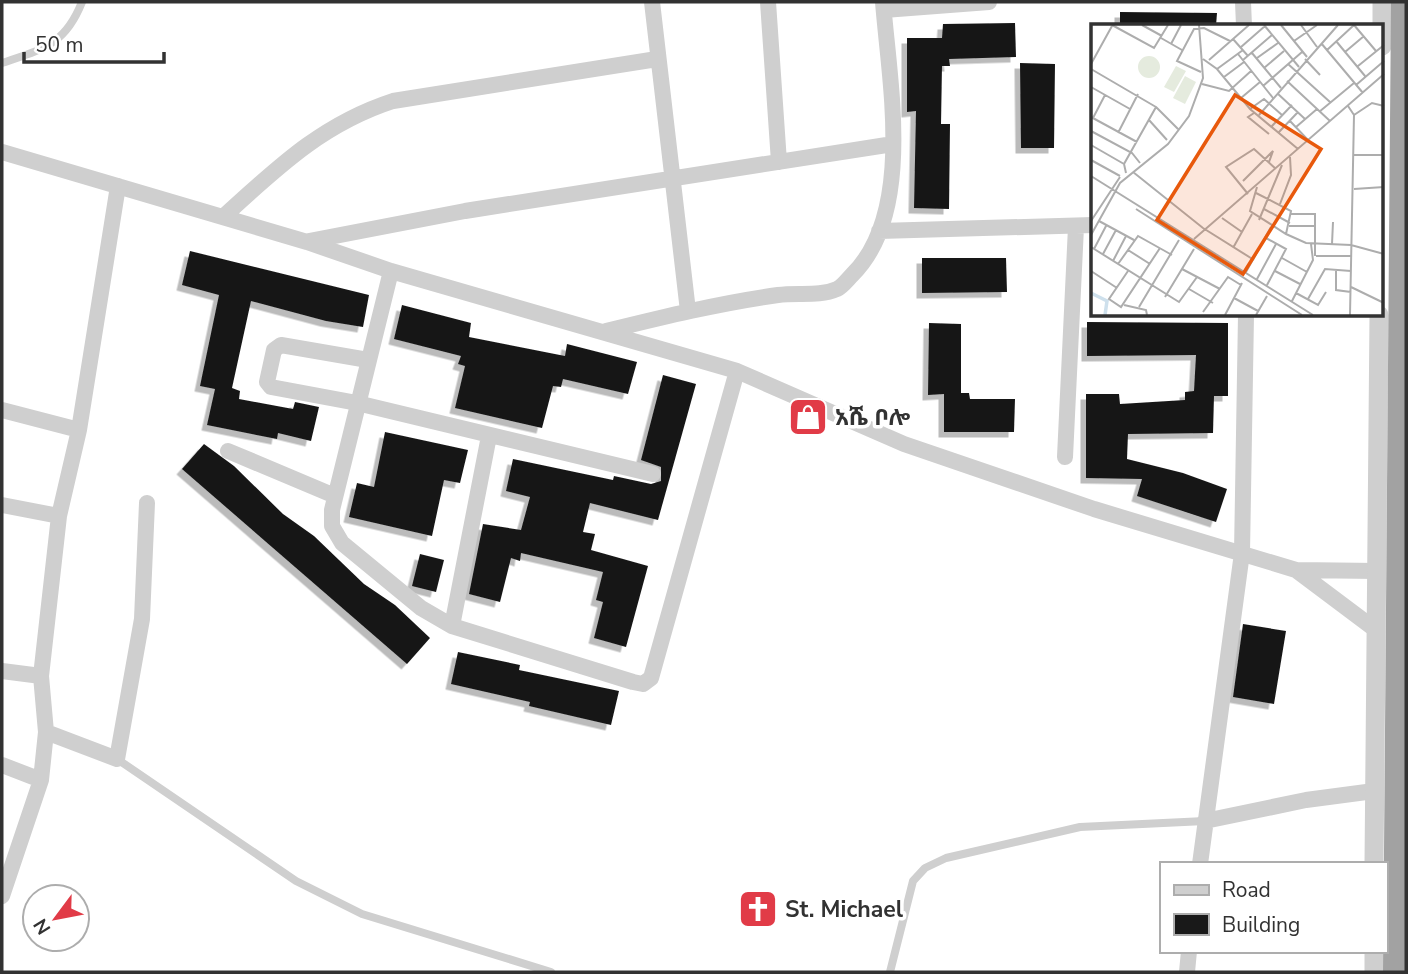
<svg xmlns="http://www.w3.org/2000/svg" width="1408" height="974" font-family="'Nunito Sans','Noto Sans Ethiopic',sans-serif">
  <defs>
    <filter id="shadow"><feDropShadow dx="-5.5" dy="5.5" stdDeviation="0" flood-color="#0004"/></filter>
  </defs>
  <rect width="100%" height="100%" fill="#fff"/>
  <path fill="#191919" filter="url(#shadow)" d="M 1120,12 L 1217,13 L 1216,26 L 1120,26 Z
    M 1015,23 L 1016,57 L 949,59 L 950,66 L 942,66 L 941,124 L 950,124 L 949,209 L 914,208 L 916,111 L 907,112 L 907,38 L 942,38 L 943,24 Z
    M 1020,63 L 1055,64 L 1054,148 L 1021,148 Z
    M 190,251 L 369,295 L 363,327 L 326,321 L 251,301 L 232,388 L 240,391 L 239,399 L 293,409 L 295,402 L 319,407 L 311,441 L 278,433 L 277,439 L 207,425 L 215,389 L 200,386 L 219,295 L 182,285 Z
    M 922,258 L 1006,258 L 1007,292 L 922,293 Z
    M 402,305 L 471,323 L 469,337 L 565,356 L 567,344 L 637,362 L 628,394 L 563,379 L 561,387 L 553,386 L 542,428 L 455,408 L 465,366 L 458,364 L 461,356 L 394,339 Z
    M 1087,322 L 1228,323 L 1228,396 L 1214,396 L 1213,433 L 1128,434 L 1127,459 L 1183,473 L 1227,489 L 1216,522 L 1137,496 L 1142,479 L 1086,478 L 1086,394 L 1119,394 L 1120,404 L 1185,400 L 1185,392 L 1194,391 L 1196,355 L 1087,356 Z
    M 929,323 L 961,324 L 961,393 L 969,393 L 970,399 L 1015,399 L 1014,432 L 944,432 L 944,394 L 928,395 Z
    M 663,375 L 696,384 L 658,520 L 590,503 L 583,532 L 595,534 L 591,550 L 648,566 L 626,647 L 594,638 L 603,602 L 596,600 L 603,572 L 521,553 L 520,561 L 511,558 L 500,602 L 469,594 L 483,524 L 521,530 L 530,497 L 506,491 L 513,459 L 613,480 L 614,476 L 651,484 L 661,481 L 661,467 L 641,460 Z
    M 385,432 L 468,450 L 460,483 L 444,480 L 432,536 L 349,517 L 357,483 L 374,487 Z
    M 204,444 L 234,466 L 283,514 L 314,536 L 364,584 L 395,605 L 430,638 L 407,664 L 182,469 Z
    M 420,554 L 444,560 L 436,592 L 412,586 Z
    M 1243,624 L 1286,631 L 1274,704 L 1233,697 Z
    M 458,652 L 520,665 L 519,670 L 619,691 L 611,725 L 529,706 L 530,702 L 451,684 Z"/>
  <g fill="none" stroke-linecap="round" stroke-linejoin="round">
    <path stroke="#cfcfcf" stroke-width="8" d="M 2,63 C 43,49 65,45 82,2
      M 117,759 L 296,881 L 362,914 L 551,972
      M 890,972 L 913,881 L 925,868 L 946,858 L 1080,827 L 1205,821"/>
    <path stroke="#cfcfcf" stroke-width="16" d="M 652,2 L 688,311
      M 768,2 L 779,162
      M 1243,2 L 1244,26
      M 884,10 L 989,2
      M 2,152 L 307,242 L 391,271 L 737,371 L 904,444 L 1094,509 L 1296,570 L 1377,571
      M 223,217 C 277,168 322,124 393,101 L 657,59
      M 879,231 L 1093,225
      M 309,241 L 465,211 L 893,144
      M 391,271 L 332,510 L 332,526 L 342,543 L 421,608 L 452,626 L 633,682 L 643,684 L 651,678 L 737,371
      M 606,331 C 663,317 720,303 778,295 C 797,292 819,297 837,289 C 842,287 848,279 852,275 C 915,213 889,81 883,2
      M 368,360 L 281,345 L 274,350 L 267,382 L 271,387 L 357,403 L 653,474
      M 2,410 L 79,430
      M 228,451 L 335,496
      M 1065,457 L 1076,227
      M 2,505 L 59,516
      M 1296,570 L 1376,630
      M 452,626 L 489,436
      M 2,671 L 41,676
      M 46,732 L 117,759 L 142,619 L 147,503
      M 2,765 L 41,780
      M 1205,821 L 1306,800 L 1374,791
      M 1200,864 L 1242,553 L 1246,315
      M 2,896 L 41,780 L 46,732 L 41,676 L 59,516 L 79,430 L 118,186
      M 1187,972 L 1189,951"/>
    <path stroke="#cfcfcf" stroke-width="19" d="M 1382,46 L 1382,2
      M 1374,864 L 1379,315
      M 1374,951 L 1374,972"/>
    <path stroke="#a2a2a2" stroke-width="26" d="M 1396,972 L 1404,2"/>
  </g>
  <defs>
    <g id="shop-square" transform="scale(2.0125)"><rect x="-9" y="-9" width="18" height="18" rx="4" fill="#e13b47" stroke="#fff"/><path d="M-5-2.5h2.3a2.7 3.5 0 0 1 5.4 0H5L5.5 6h-11ZM-1.5-2.5h3a1.5 2.3 0 0 0-3 0Z" fill="#fff"/></g>
    <g id="church-square" transform="scale(2.0125)"><rect x="-9" y="-9" width="18" height="18" rx="4" fill="#e13b47" stroke="#fff"/><path d="M-1.2-6h2.4v3.5h3.3v2.4h-3.3V6h-2.4V-.1h-3.3v-2.4h3.3Z" fill="#fff"/></g>
  </defs>
  <g fill-rule="evenodd">
    <use href="#shop-square" x="808" y="417"/>
    <use href="#church-square" x="758" y="909"/>
  </g>
  <g text-anchor="middle" dominant-baseline="central" stroke-width="7" stroke-linejoin="round" paint-order="stroke">
    <g font-size="23" font-weight="bold" fill="#323232" stroke="#fff" text-anchor="start">
      <text x="835" y="417">አሼ ቦሎ</text>
      <text x="785" y="909">St. Michael</text>
    </g>
  </g>
  <g transform="translate(1091 24)">
    <rect width="292" height="292" fill="#fff"/>
    <path d="M47 43a11 11 0 1 1 22 0a11 11 0 1 1-22 0ZM 85,42 L 95,47 L 83,68 L 73,63 ZM 94,52 L 105,58 L 94,80 L 82,74 Z" fill="#e5ebde"/>
    <path fill="none" stroke="#cee0ec" stroke-width="3.5" d="M 0,269 L 16,277 L 14,291"/>
    <path fill="none" stroke="#adadad" stroke-width="2" d="M 21,1 L 63,24 L 77,1M 51,1 L 71,12M 173,1 L 208,43M 190,1 L 216,33M 210,1 L 226,23M 263,1 L 285,27M 70,14 L 91,26M 142,15 L 157,32M 203,17 L 226,1M 245,17 L 274,52M 230,19 L 272,69M 80,20 L 90,1M 150,23 L 174,2M 236,26 L 263,1M 254,28 L 273,12M 161,29 L 190,64M 147,30 L 182,74M 166,34 L 187,19M 112,35 L 126,45 L 159,85 L 207,125M 214,35 L 229,51M 118,36 L 158,1M 152,36 L 181,11M 0,40 L 21,2M 197,40 L 239,78M 267,42 L 293,21M 173,44 L 193,27M 0,45 L 65,83 L 33,140 L 35,149M 126,45 L 152,26M 110,48 L 86,37 L 103,5 L 113,4 L 139,17M 133,53 L 153,38M 196,57 L 239,97M 111,60 L 138,67 L 160,47M 265,61 L 293,37M 172,62 L 211,28M 0,63 L 39,85M 186,69 L 214,95M 150,74 L 169,58M 257,82 L 263,91 L 259,291M 65,83 L 87,105M 159,85 L 173,75 L 191,91M 228,88 L 263,59M 163,89 L 157,93 L 178,110M 168,91 L 247,1M 263,91 L 281,79 L 293,82M 0,93 L 46,118M 2,94 L 14,71M 58,96 L 76,116M 199,97 L 217,116M 181,102 L 201,81M 205,103 L 226,85M 0,107 L 41,129 L 49,139M 188,108 L 207,88M 27,109 L 47,70M 0,121 L 33,140M 262,131 L 293,131M 0,136 L 29,152M 42,148 L 112,204 L 163,236M 0,152 L 222,291M 152,157 L 182,127 L 178,138M 166,163 L 159,187 L 195,210 L 215,219 L 260,221 L 293,230M 263,165 L 293,163M 165,169 L 200,187 L 195,210M 157,170 L 135,143 L 163,125 L 185,145M 189,180 L 200,151 L 199,133M 45,185 L 211,291M 173,185 L 199,199M 200,190 L 224,190 L 224,232M 131,194 L 151,208M 168,196 L 191,141M 0,197 L 29,153M 8,197 L 43,216M 198,202 L 225,202M 0,211 L 29,159 L 77,120 L 98,92 L 112,54 L 108,1M 175,214 L 195,225 L 176,261M 103,215 L 293,50M 241,220 L 242,198M 0,223 L 88,278 L 106,253M 142,224 L 161,190M 3,225 L 15,202M 37,226 L 59,240M 12,230 L 25,206M 225,232 L 260,232M 191,234 L 216,248M 22,237 L 35,212M 27,240 L 47,212 L 81,231M 91,245 L 129,265M 0,247 L 26,264M 37,247 L 18,275 L 30,283 L 69,224M 184,247 L 209,260M 245,247 L 245,266 L 260,268M 155,248 L 180,203M 166,255 L 185,220M 260,263 L 293,279M 98,265 L 122,279M 205,269 L 227,281 L 235,268M 74,273 L 103,225M 143,274 L 167,287M 217,275 L 234,245 L 260,247M 201,277 L 222,236 L 220,220M 33,281 L 55,286 L 56,291M 48,283 L 88,216M 112,288 L 137,253 L 150,261M 134,291 L 151,259M 165,291 L 176,272"/>
    <path fill="#e8590c" fill-opacity="0.15" stroke="#e8590c" stroke-width="3.5" d="M 144,71 L 230,125 L 152,250 L 66,196 Z"/>
    <rect width="292" height="292" fill="none" stroke="#323232" stroke-width="3.5"/>
  </g>
  <rect width="1408" height="974" fill="none" stroke="#323232" stroke-width="7"/>
  <rect x="1160" y="862" width="228" height="91" fill="#ffffff" stroke="#adadad" stroke-width="2"/>
  <rect x="1174" y="885" width="35" height="10" fill="#cfcfcf" stroke="#adadad" stroke-width="2"/>
  <text x="1222" y="897" font-size="21" fill="#323232">Road</text>
  <rect x="1174" y="914" width="35" height="21" fill="#191919" stroke="#adadad" stroke-width="2"/>
  <text x="1222" y="932" font-size="21" fill="#323232">Building</text>
  <g transform="translate(56 918) rotate(238)"><circle r="33" fill="#ffffff" stroke="#adadad" stroke-width="2"/>
  <path d="M0-5L12 26L0 18L-12 26Z" fill="#e13b47"/>
  <text y="-10" font-size="19" font-weight="bold" text-anchor="middle" fill="#323232">N</text>
  </g>
  <path d="M24 52v10h140v-10" fill="none" stroke="#323232" stroke-width="3.5"/>
  <text x="35" y="52" font-size="21" fill="#323232" stroke="#ffffff" stroke-width="5" paint-order="stroke">50 m</text>
</svg>
